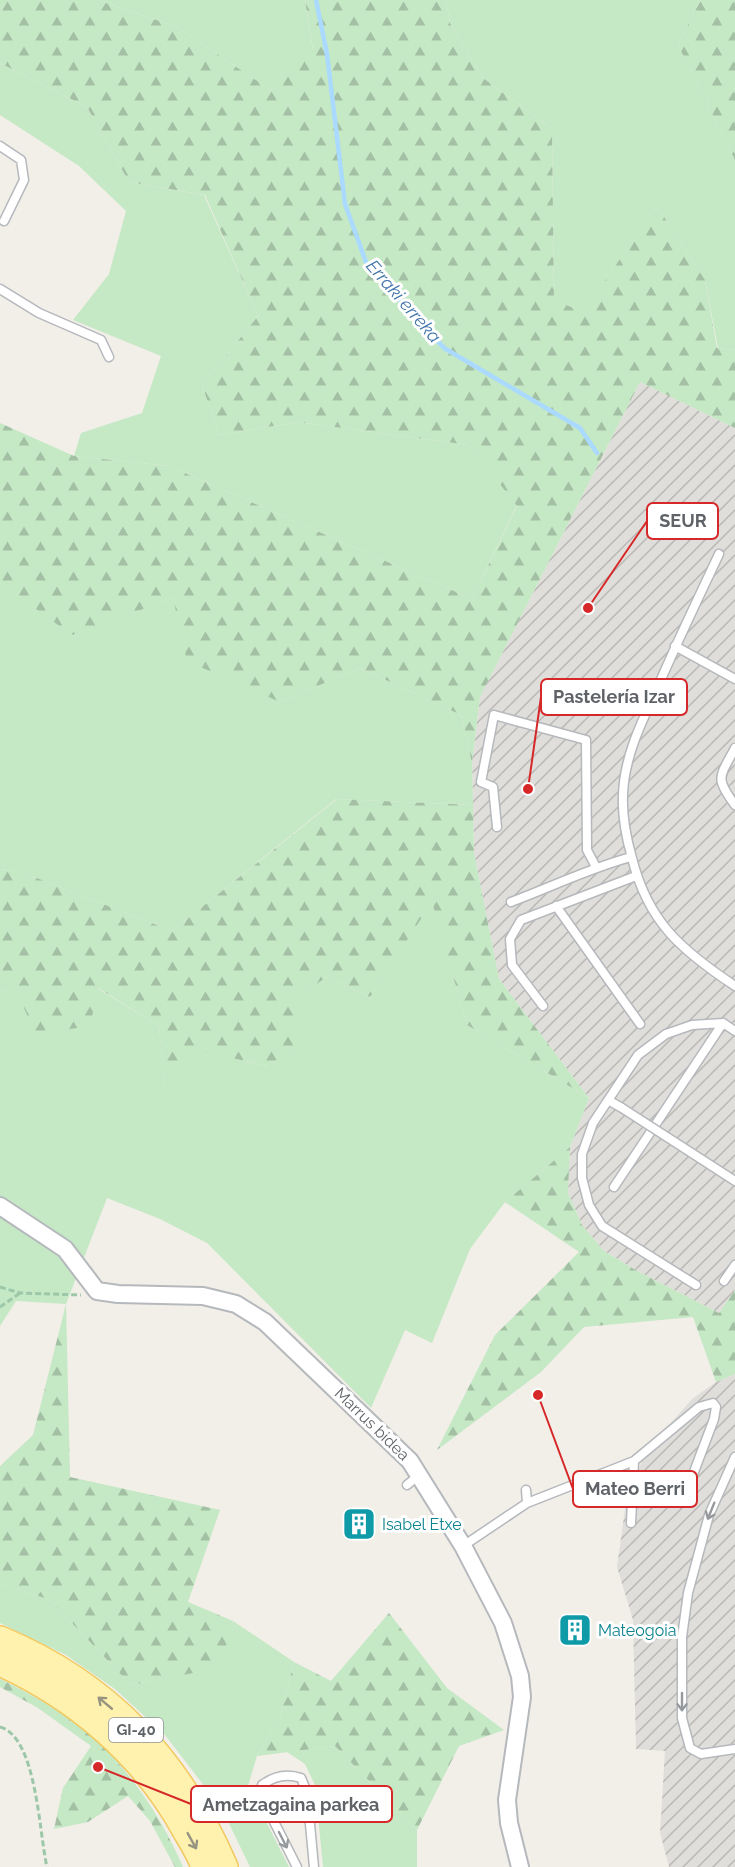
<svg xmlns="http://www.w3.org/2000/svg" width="735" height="1867" font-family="Raleway,sans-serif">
  <defs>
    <pattern id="industrial-furrows" width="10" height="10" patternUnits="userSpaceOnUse" patternTransform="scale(1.5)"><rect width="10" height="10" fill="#e0deda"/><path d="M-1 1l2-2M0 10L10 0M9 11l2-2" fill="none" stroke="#b9b8b5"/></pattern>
    <pattern id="forest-firs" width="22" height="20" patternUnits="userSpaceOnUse" patternTransform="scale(1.5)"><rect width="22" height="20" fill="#c5e8c5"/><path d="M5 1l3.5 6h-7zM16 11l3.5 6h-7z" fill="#a3c0a4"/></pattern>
  </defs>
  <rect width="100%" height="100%" fill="#f1efe8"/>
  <path fill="url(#industrial-furrows)" d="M 640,382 L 735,428 L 735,1290 L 719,1313 L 639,1272 L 604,1251 L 582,1225 L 568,1193 L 570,1147 L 589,1098 L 499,979 L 474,853 L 472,763 L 480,697 Z
    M 735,1374 L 735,1867 L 669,1867 L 660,1833 L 665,1751 L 636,1749 L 633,1620 L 617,1567 L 627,1495 L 647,1450 L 692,1399 L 716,1382 Z"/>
  <path fill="#c5e8c5" d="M 97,0 L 305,0 L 313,51 L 272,91 L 177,27 Z
    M 446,0 L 700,0 L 678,45 L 735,160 L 735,350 L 718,348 L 705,280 L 657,206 L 583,313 L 554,300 L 552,129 L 483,78 L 450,23 Z
    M 0,63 L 87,107 L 129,182 L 204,195 L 258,316 L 202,385 L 219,435 L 298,422 L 469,445 L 517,505 L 472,599 L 169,466 L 74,456 L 81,433 L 142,413 L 161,356 L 73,320 L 109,274 L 126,211 L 79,166 L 0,115 Z
    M 0,583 L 72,634 L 173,598 L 280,702 L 360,668 L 461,715 L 472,763 L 473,805 L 336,799 L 172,931 L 19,871 L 0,869 Z
    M 432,901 L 467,1025 L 589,1098 L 570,1147 L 505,1202 L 470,1249 L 432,1343 L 405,1330 L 371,1408 L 207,1243 L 160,1219 L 107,1198 L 66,1304 L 16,1301 L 0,1326 L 0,989 L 17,993 L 97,988 L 159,1026 L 165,1091 L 195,1049 L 267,1066 L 298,1046 L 298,996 L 327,977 L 370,997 Z
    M 0,1583 L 50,1600 L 131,1685 L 219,1668 L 233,1621 L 294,1662 L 280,1718 L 257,1756 L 248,1786 L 289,1867 L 250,1867 L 222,1809 L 165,1735 L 115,1689 L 66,1655 L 0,1623 Z
    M 335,1746 L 417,1830 L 417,1867 L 323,1867 L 315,1785 L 305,1764 L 287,1752 Z"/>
  <path fill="url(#forest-firs)" d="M 0,0 L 97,0 L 177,27 L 272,91 L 313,50 L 305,0 L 446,0 L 450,23 L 483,78 L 552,129 L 554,300 L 583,312 L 657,206 L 705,280 L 717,348 L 735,350 L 735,428 L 640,382 L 480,697 L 472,763 L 461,715 L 360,668 L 280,702 L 187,661 L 173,598 L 72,635 L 0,583 L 0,423 L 74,456 L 169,466 L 472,599 L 517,506 L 469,445 L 298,422 L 219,435 L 202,385 L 258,316 L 205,195 L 129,182 L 87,107 L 0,63 Z
    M 700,0 L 735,0 L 735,160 L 678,45 Z
    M 337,799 L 473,805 L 474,853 L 499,979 L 589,1098 L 467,1025 L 432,902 L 370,997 L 327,977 L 298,996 L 298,1046 L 268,1066 L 195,1050 L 165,1092 L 159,1026 L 98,988 L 90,1026 L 36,1034 L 17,993 L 0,989 L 0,869 L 19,871 L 172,931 Z
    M 570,1147 L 568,1193 L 582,1225 L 604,1251 L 639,1272 L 719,1313 L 735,1290 L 735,1374 L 716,1382 L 693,1317 L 584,1327 L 541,1372 L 437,1450 L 495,1335 L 579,1252 L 505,1202 Z
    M 66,1304 L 70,1477 L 220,1510 L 188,1602 L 233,1621 L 220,1668 L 131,1685 L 50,1600 L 0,1583 L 0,1466 L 33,1435 Z
    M 389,1613 L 447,1688 L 504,1730 L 459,1746 L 417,1830 L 335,1746 L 257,1756 L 280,1718 L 294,1662 L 331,1681 Z
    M 0,1679 C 31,1694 68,1714 94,1738 C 132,1773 163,1820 183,1867 L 175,1867 L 150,1821 L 128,1796 L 88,1822 L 54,1829 L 63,1788 L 91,1746 L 38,1708 L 0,1687 Z"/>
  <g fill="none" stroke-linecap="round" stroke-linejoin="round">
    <path stroke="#aadaff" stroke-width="4.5" d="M 316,0 L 327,54 L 345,204 L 367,265 L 444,348 L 580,428 L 597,453"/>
    <g stroke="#b5b8bc" stroke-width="11">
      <path id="lane" d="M 0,146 L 21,160 L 24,180 L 4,221
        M 0,289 L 39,313 L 101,340 L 109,357
        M 719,554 C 698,599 676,644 656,691 C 641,723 624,758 623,795 C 622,816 626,837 632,858 C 648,922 681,950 735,986
        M 675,646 L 735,679
        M 735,748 C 720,777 714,777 735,805
        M 497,827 L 493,787 L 481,782 L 494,715 L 586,740 L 587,850 L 596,867
        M 511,902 C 551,887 590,868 631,857
        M 556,906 L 640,1024
        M 543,1006 L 512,965 L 510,939 L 521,920 L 636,876
        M 608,1100 L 622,1108
        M 667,1137 L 735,1181
        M 614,1187 L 723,1023 L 735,1031
        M 724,1281 L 735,1265
        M 696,1285 L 602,1226 L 589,1205 L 582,1178 L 582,1154 L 593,1123 L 638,1055 L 666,1034 L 692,1025 L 723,1023
        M 735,1457 L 709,1515 L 688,1593 L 682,1637 L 682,1718 L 690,1748 L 701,1754 L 735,1749
        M 407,1485 L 419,1475
        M 526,1490 L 527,1503
        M 631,1523 L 634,1461
        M 463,1546 L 527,1503 L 634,1461 L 699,1407 L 713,1403 L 716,1407 L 714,1419 L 689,1485
        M 297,1867 L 261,1796 L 262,1785 C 274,1776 286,1773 301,1778 L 307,1792 L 314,1867"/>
    </g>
    <g stroke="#b5b8bc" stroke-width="20">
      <path id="street" d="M 0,1206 L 65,1249 L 97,1291 L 118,1294 L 203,1296 L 236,1304 L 265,1322 L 410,1461 L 463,1546 L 503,1623 L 520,1676 L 522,1697 L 507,1800 L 509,1823 L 520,1867"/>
    </g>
    <g stroke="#f2c960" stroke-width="30">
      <path id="primary" d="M 0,1640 C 108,1685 178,1761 224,1867
        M 0,1662 C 78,1697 145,1755 186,1830 C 193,1842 201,1854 205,1867"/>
    </g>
    <path stroke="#9cc7a9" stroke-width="3" stroke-dasharray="6 3" stroke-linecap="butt" d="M 0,1287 L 20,1293 L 81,1295
      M 0,1307 L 20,1293
      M 0,1727 C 37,1737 39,1834 47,1867"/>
    <use href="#lane" stroke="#fff" stroke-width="8"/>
    <use href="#street" stroke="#fff" stroke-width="16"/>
    <use href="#primary" stroke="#fff2af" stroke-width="27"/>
    <g stroke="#b5b8bc" stroke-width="11" stroke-linecap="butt">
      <path id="lane-bridge" d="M 622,1108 L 667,1137"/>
    </g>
    <use href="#lane-bridge" stroke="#fff" stroke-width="8"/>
  </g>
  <defs><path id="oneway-shaft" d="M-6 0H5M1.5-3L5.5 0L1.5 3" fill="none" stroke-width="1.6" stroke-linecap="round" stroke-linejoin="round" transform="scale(1.5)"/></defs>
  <g stroke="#979a9d">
    <use href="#oneway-shaft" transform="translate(711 1511) rotate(112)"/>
    <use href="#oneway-shaft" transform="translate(682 1702) rotate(90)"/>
    <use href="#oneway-shaft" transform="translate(283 1840) rotate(63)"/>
  </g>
  <g stroke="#979581">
    <use href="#oneway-shaft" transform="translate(105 1703) rotate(-140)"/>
    <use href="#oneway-shaft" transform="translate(192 1841) rotate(61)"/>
  </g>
  <defs>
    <g id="building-square" transform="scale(1.725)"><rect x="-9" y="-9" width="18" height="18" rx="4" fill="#0f9aa8" stroke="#fff"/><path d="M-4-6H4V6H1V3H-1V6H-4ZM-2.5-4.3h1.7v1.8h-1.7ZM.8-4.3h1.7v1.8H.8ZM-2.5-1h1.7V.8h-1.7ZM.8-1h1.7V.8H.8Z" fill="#fff"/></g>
  </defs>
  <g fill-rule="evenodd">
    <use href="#building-square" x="359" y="1524"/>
    <use href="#building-square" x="575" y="1630"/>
  </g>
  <g text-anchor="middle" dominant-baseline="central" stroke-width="6" stroke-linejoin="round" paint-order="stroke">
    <rect fill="#fff" stroke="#8f9295" stroke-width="1.5" x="109" y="1718" width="54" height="24" rx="4.5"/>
    <g font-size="15" font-weight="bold" fill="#5f6368">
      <text x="136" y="1730">GI-40</text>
    </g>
    <g font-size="16" fill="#5f6368" stroke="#fff">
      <text transform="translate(372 1424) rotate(44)">Marrus bidea</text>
    </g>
    <g font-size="16" fill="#0d838f" stroke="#fff" text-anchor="start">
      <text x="382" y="1524">Isabel Etxe</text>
      <text x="598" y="1630">Mateogoia</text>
    </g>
    <g font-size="18" font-style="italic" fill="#4174aa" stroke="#fff">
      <text transform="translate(404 301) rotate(49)">Erraki erreka</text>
    </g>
  </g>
  <path fill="none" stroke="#d62828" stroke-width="2" d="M588 608L647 521M528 789L541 697M538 1395L573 1489M98 1767L191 1804"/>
  <g fill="#d62828" stroke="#fff" stroke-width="2">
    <circle cx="588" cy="608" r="6"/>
    <circle cx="528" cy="789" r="6"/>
    <circle cx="538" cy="1395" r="6"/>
    <circle cx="98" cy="1767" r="6"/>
  </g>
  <g fill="#fff" stroke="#d62828" stroke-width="2">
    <rect x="647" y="503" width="71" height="36" rx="6"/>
    <rect x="541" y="679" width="146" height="36" rx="6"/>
    <rect x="573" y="1471" width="124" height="36" rx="6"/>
    <rect x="191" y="1786" width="201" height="36" rx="6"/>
  </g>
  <g font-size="18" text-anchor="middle" font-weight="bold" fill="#5f6368">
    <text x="683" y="527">SEUR</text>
    <text x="614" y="703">Pastelería Izar</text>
    <text x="635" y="1495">Mateo Berri</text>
    <text x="291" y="1811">Ametzagaina parkea</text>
  </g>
</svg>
